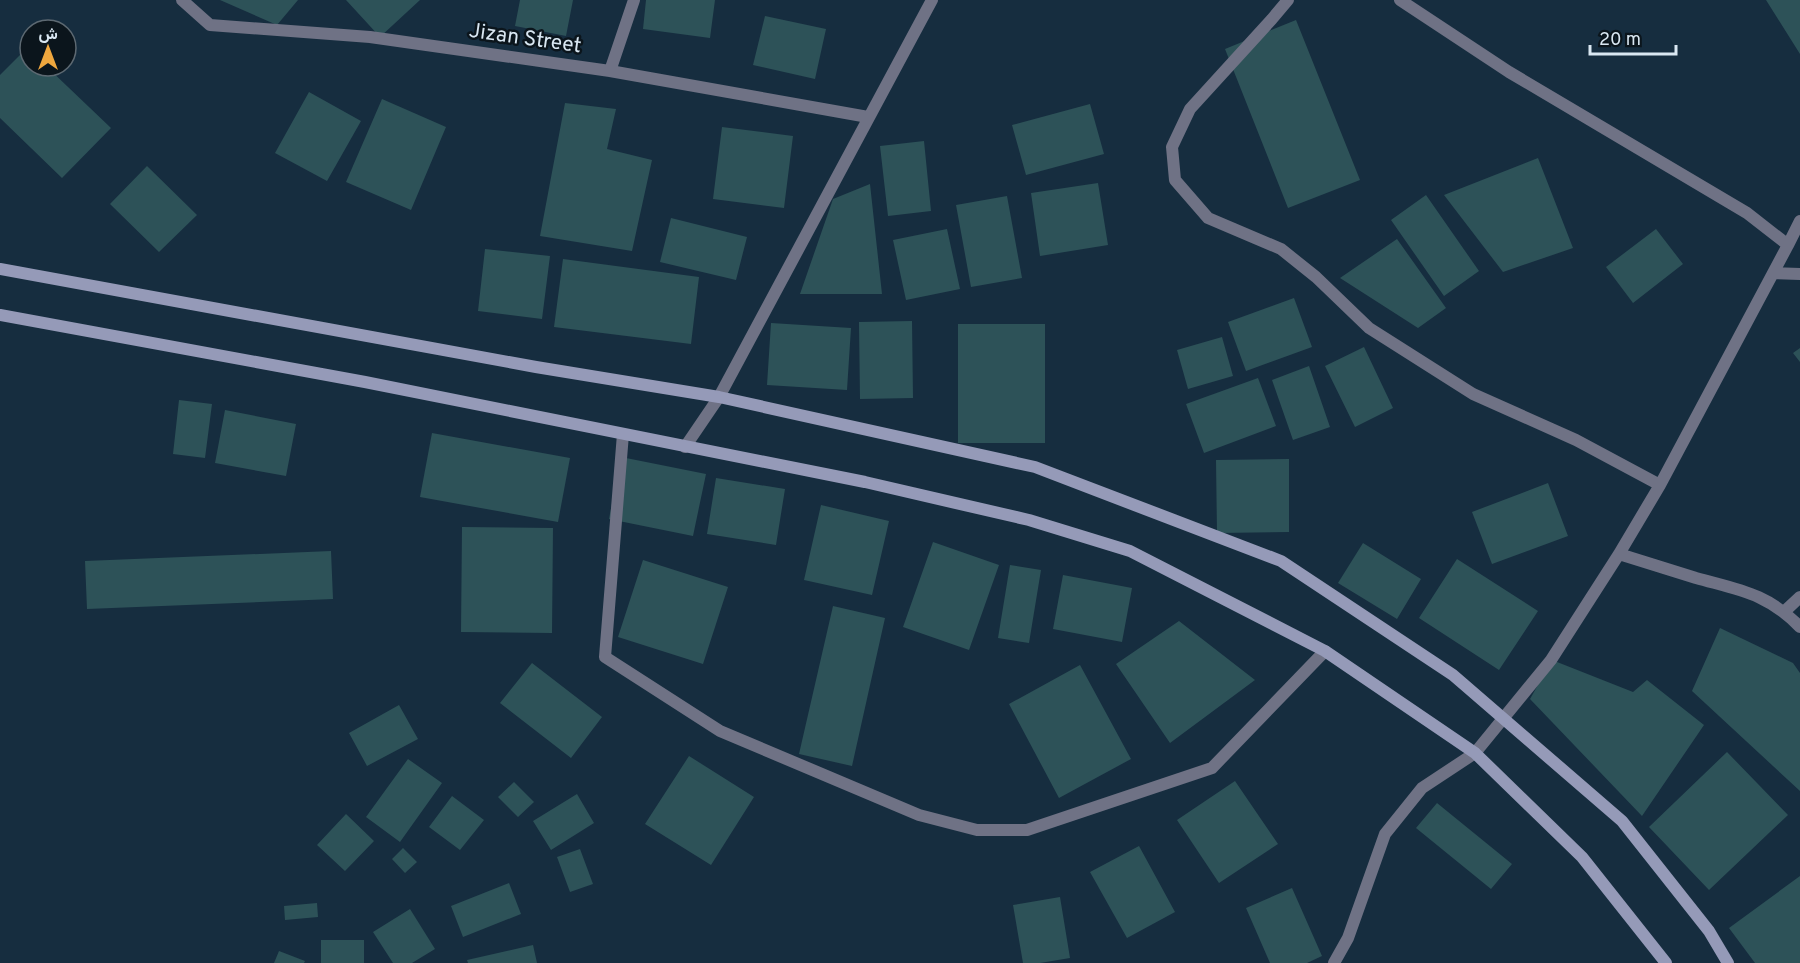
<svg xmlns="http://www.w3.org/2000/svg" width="1800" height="963" font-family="Overpass,Vazirmatn,sans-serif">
  <rect width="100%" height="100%" fill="#162d3f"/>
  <path fill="#2d5258" d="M 220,0 L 298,0 L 277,25 Z
    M 346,0 L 420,0 L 380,37 Z
    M 520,0 L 573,0 L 566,36 L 515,26 Z
    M 646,0 L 715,0 L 710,38 L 643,29 Z
    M 1766,0 L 1800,0 L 1800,54 Z
    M 765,16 L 826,29 L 815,79 L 753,65 Z
    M 1296,20 L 1360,180 L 1288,208 L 1225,49 Z
    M 27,48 L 30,51 L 30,66 L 46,66 L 111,128 L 62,178 L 0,118 L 0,75 Z
    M 309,92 L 361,121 L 327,181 L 275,153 Z
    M 382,99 L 446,127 L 411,210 L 346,182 Z
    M 565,103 L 616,109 L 607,149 L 652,160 L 632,251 L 540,236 Z
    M 1090,104 L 1104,154 L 1026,175 L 1012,125 Z
    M 722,127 L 793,136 L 784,208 L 713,199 Z
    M 924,141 L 931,211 L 888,216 L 880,146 Z
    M 1538,158 L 1573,248 L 1503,272 L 1444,195 Z
    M 147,166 L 197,215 L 159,252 L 110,204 Z
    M 1098,183 L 1108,245 L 1040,256 L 1031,193 Z
    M 870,184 L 882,294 L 800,294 L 833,199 Z
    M 1426,195 L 1479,271 L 1444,296 L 1391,220 Z
    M 1007,196 L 1022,278 L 971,287 L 956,205 Z
    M 671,218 L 747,237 L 736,280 L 660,262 Z
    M 947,229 L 960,289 L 906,300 L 893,240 Z
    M 1656,229 L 1683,264 L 1633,303 L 1606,267 Z
    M 1397,239 L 1446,308 L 1418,328 L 1340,278 Z
    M 485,249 L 550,256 L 542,319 L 478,311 Z
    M 563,259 L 699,277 L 691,344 L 554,327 Z
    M 1294,298 L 1312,347 L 1246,371 L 1228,322 Z
    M 912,321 L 913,398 L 860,399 L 859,322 Z
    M 771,323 L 851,328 L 847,390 L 767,385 Z
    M 958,324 L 1045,324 L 1045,443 L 958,443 Z
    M 1222,337 L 1233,376 L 1188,389 L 1177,350 Z
    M 1364,347 L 1393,408 L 1355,427 L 1325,366 Z
    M 1800,348 L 1800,362 L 1793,353 Z
    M 1309,366 L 1330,427 L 1293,440 L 1272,380 Z
    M 1258,378 L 1276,426 L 1204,453 L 1186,404 Z
    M 179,400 L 212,404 L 205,458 L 173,454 Z
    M 225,410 L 296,424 L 286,476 L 215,463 Z
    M 432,433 L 570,458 L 558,522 L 420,497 Z
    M 621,457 L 706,474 L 693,536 L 609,519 Z
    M 1289,459 L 1289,532 L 1217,533 L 1216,460 Z
    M 716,478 L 785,489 L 776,545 L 707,534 Z
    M 1548,483 L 1568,536 L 1492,564 L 1472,512 Z
    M 821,505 L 889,521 L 872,595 L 804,580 Z
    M 462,527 L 553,528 L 552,633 L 461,632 Z
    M 933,542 L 999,565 L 969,650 L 903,627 Z
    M 1363,543 L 1421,579 L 1397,619 L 1338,583 Z
    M 331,551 L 333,599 L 87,609 L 85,561 Z
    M 1457,559 L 1538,611 L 1499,670 L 1419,618 Z
    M 643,560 L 728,587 L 703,664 L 618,637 Z
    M 1010,565 L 1041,570 L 1029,643 L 998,638 Z
    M 1063,575 L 1132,588 L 1122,642 L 1053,629 Z
    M 833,606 L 885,618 L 852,766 L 799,754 Z
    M 1179,621 L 1255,680 L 1170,743 L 1116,664 Z
    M 1720,628 L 1793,663 L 1800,673 L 1800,791 L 1692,691 Z
    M 1552,660 L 1633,692 L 1647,680 L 1704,725 L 1642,816 L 1530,699 Z
    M 532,663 L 602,717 L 571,758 L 500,703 Z
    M 1080,665 L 1131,759 L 1059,798 L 1009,704 Z
    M 399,705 L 418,739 L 367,766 L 349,733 Z
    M 1727,752 L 1788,815 L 1709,890 L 1649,827 Z
    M 689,756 L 754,797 L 711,865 L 645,824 Z
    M 408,759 L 442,783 L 400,842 L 366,817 Z
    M 1235,781 L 1278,844 L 1219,883 L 1177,820 Z
    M 514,782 L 534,802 L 518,817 L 498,797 Z
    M 577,794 L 594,823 L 551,850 L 533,821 Z
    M 452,796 L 484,820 L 460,850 L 429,827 Z
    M 1437,803 L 1512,864 L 1491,889 L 1416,828 Z
    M 346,814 L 374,841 L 345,871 L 317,845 Z
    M 1139,846 L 1175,912 L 1127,938 L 1090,872 Z
    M 403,848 L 417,862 L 405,873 L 392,859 Z
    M 580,849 L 593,884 L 570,892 L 557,857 Z
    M 1800,876 L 1800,963 L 1755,963 L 1729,928 Z
    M 509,883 L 521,914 L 463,937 L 451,906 Z
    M 1292,888 L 1322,956 L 1307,963 L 1270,963 L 1246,908 Z
    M 1060,897 L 1070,958 L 1040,963 L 1023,963 L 1013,905 Z
    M 317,903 L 318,917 L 285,920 L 284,906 Z
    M 410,909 L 435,949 L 412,963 L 393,963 L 373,932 Z
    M 321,940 L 364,940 L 364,963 L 321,963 Z
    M 533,945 L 537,963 L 468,963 L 467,960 Z
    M 279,951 L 305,961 L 304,963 L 274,963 Z"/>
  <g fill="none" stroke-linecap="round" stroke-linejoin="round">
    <path stroke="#6f7285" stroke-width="12" d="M 182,0 L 210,25 L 370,37 L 610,71 L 868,117
      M 1288,0 L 1272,19 L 1190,109 L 1172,147 L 1175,180 L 1208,218 L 1281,249 L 1316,277 L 1369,328 L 1473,394 L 1576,440 L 1660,485
      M 610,71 L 634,0
      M 1788,245 L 1800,221
      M 1773,273 L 1800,274
      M 623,434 L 605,657 L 720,731 L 919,815 L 977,830 L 1027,830 L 1212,768 L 1325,651
      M 685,447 L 719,397 L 932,0
      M 1619,554 C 1645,562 1670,570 1696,578 C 1739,590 1767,593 1800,627
      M 1785,611 L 1800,597
      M 1334,963 L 1348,938 L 1385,834 L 1422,788 L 1475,753 L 1551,660 L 1619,554 L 1660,485 L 1788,245 L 1747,213 L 1509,72 L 1400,0"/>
    <path stroke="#959ab8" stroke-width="12" d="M 0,269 L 536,367 L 719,397 L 1035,467 L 1281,561 L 1453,675 L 1622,821 L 1709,931 L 1728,963
      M 0,315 L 365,382 L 865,482 L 1029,520 L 1130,551 L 1325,651 L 1475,753 L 1582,857 L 1666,963"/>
  </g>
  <g text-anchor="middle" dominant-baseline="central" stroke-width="5" stroke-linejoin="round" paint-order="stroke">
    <g font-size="21" fill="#d9e7f2" stroke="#0b151c">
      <text transform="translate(525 39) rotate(8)">Jizan Street</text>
    </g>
  </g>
  <g transform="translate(48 48)"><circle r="28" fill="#0b151c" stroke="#5d6972" stroke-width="1.5"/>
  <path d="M0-4.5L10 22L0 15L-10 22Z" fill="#efa73e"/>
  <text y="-9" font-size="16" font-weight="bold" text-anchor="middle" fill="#d9e7f2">ش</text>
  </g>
  <path d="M1590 45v9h86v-9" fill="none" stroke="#d9e7f2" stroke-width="3"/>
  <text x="1599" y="45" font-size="18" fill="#d9e7f2" stroke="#0b151c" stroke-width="4.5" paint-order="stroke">20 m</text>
</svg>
